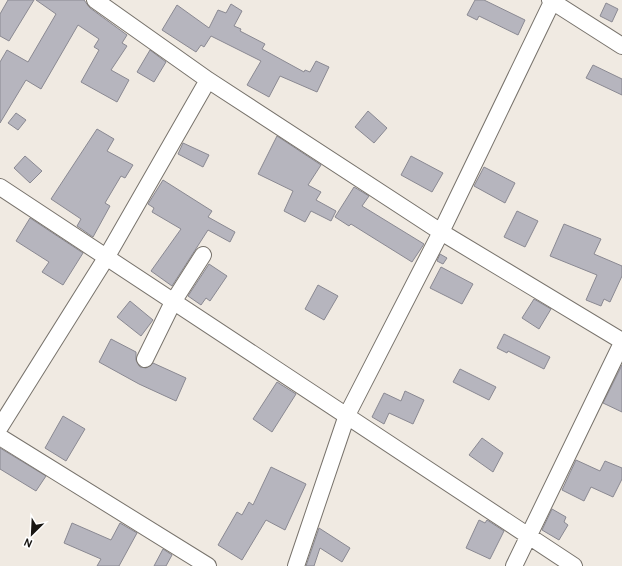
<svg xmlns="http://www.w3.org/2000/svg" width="622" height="566" font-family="Overpass,sans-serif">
  <rect width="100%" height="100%" fill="#f0eae2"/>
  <path fill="#b6b5be" stroke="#8a8992" d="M 8,0 L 34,0 L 9,41 L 0,36 L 0,14 Z
    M 36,0 L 84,0 L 90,8 L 127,35 L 122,43 L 127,46 L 111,70 L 129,80 L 117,102 L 81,82 L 99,50 L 94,47 L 99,39 L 78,25 L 41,89 L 26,80 L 0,123 L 0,62 L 7,50 L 28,62 L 56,14 Z
    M 475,0 L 484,0 L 525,20 L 518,35 L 479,16 L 477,20 L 467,15 Z
    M 606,3 L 618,9 L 612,22 L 600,16 Z
    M 231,4 L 242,11 L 234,26 L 241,29 L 240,31 L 265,44 L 262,49 L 304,72 L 305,70 L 310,72 L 316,61 L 329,67 L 317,92 L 280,76 L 269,97 L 247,85 L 261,61 L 211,36 L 204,47 L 201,45 L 196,52 L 162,30 L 177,5 L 209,28 L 218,10 L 226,13 Z
    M 150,50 L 166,62 L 154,82 L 137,72 Z
    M 593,65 L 622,79 L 622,95 L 586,78 Z
    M 368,111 L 387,128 L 374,143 L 355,127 Z
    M 16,113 L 26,120 L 18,130 L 8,123 Z
    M 97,129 L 114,139 L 107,151 L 133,165 L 125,178 L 121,176 L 105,203 L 110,206 L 93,237 L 77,226 L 81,219 L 51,199 Z
    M 277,136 L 321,165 L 308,185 L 321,192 L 316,200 L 336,211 L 331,221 L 311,211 L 305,222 L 284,211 L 293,191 L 258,174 Z
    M 183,143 L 209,155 L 203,167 L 178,154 Z
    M 25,156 L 42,171 L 30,183 L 14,168 Z
    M 411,156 L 443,173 L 432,192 L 401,175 Z
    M 484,167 L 515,183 L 505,203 L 474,186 Z
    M 163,180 L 212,211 L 208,217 L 235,232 L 230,242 L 208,230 L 172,286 L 151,271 L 181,229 L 152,212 L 154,208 L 148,204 Z
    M 354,187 L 369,196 L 362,206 L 424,244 L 412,262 L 351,224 L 349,226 L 335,217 Z
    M 517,211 L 538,221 L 525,247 L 504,237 Z
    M 30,218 L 83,253 L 63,285 L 42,272 L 49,262 L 16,241 Z
    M 564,224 L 601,239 L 594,254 L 622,266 L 622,276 L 610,302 L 604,299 L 601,306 L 586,300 L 597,275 L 550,256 Z
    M 440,254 L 447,258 L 443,264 L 437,261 Z
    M 209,264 L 227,276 L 210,301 L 206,298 L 201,305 L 188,296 Z
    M 441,267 L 473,284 L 462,304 L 430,288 Z
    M 318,285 L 338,296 L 324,320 L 305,309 Z
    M 534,299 L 551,309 L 539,329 L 522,318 Z
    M 130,301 L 153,320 L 141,336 L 117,317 Z
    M 504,334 L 550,357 L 544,369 L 508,351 L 507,353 L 497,348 Z
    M 111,339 L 136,352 L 136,360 L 140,367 L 146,368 L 153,363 L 186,378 L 176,401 L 139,384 L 99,362 Z
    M 622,365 L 622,412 L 603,403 Z
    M 460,369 L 496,387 L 489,400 L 453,382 Z
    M 277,382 L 296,394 L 272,432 L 253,419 Z
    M 405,391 L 424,400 L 413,424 L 389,413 L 384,424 L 372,417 L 384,393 L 401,401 Z
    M 63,416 L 85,429 L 66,461 L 45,448 Z
    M 482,438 L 503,453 L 493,472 L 469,455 Z
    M 0,448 L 46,476 L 36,491 L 0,469 Z
    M 576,460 L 600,471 L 605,461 L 622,468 L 622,479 L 613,497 L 591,487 L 584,501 L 562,490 Z
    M 271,467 L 306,484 L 285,530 L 266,520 L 242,560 L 218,545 L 237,512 L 242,515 L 249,502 L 253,505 Z
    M 552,509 L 566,517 L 564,522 L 568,525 L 559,540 L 542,530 Z
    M 479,520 L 485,523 L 487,520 L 504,531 L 490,559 L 466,548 Z
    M 72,523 L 111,540 L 120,523 L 137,533 L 119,566 L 97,566 L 101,559 L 64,543 Z
    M 319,528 L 350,548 L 342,562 L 320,548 L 314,566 L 306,566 Z
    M 163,549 L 172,555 L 166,566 L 154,566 Z"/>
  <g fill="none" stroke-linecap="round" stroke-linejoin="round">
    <g stroke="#78736c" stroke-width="18">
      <path id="minor" d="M 95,0 L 208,80 L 441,232 L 622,341
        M 550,0 L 622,46
        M 0,187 L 574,566
        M 145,359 L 173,302 L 203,255
        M 0,427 L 106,258 L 208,80
        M 0,437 L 208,566
        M 296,566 L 347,415 L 441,232 L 553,0
        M 514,566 L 622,343"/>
    </g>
    <use href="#minor" stroke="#fff" stroke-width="16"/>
  </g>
  <g transform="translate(32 534) rotate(204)" stroke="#ffffff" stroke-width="3" paint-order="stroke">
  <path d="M0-3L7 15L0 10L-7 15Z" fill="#181613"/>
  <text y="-6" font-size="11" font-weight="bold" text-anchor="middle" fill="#181613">N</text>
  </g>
</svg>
